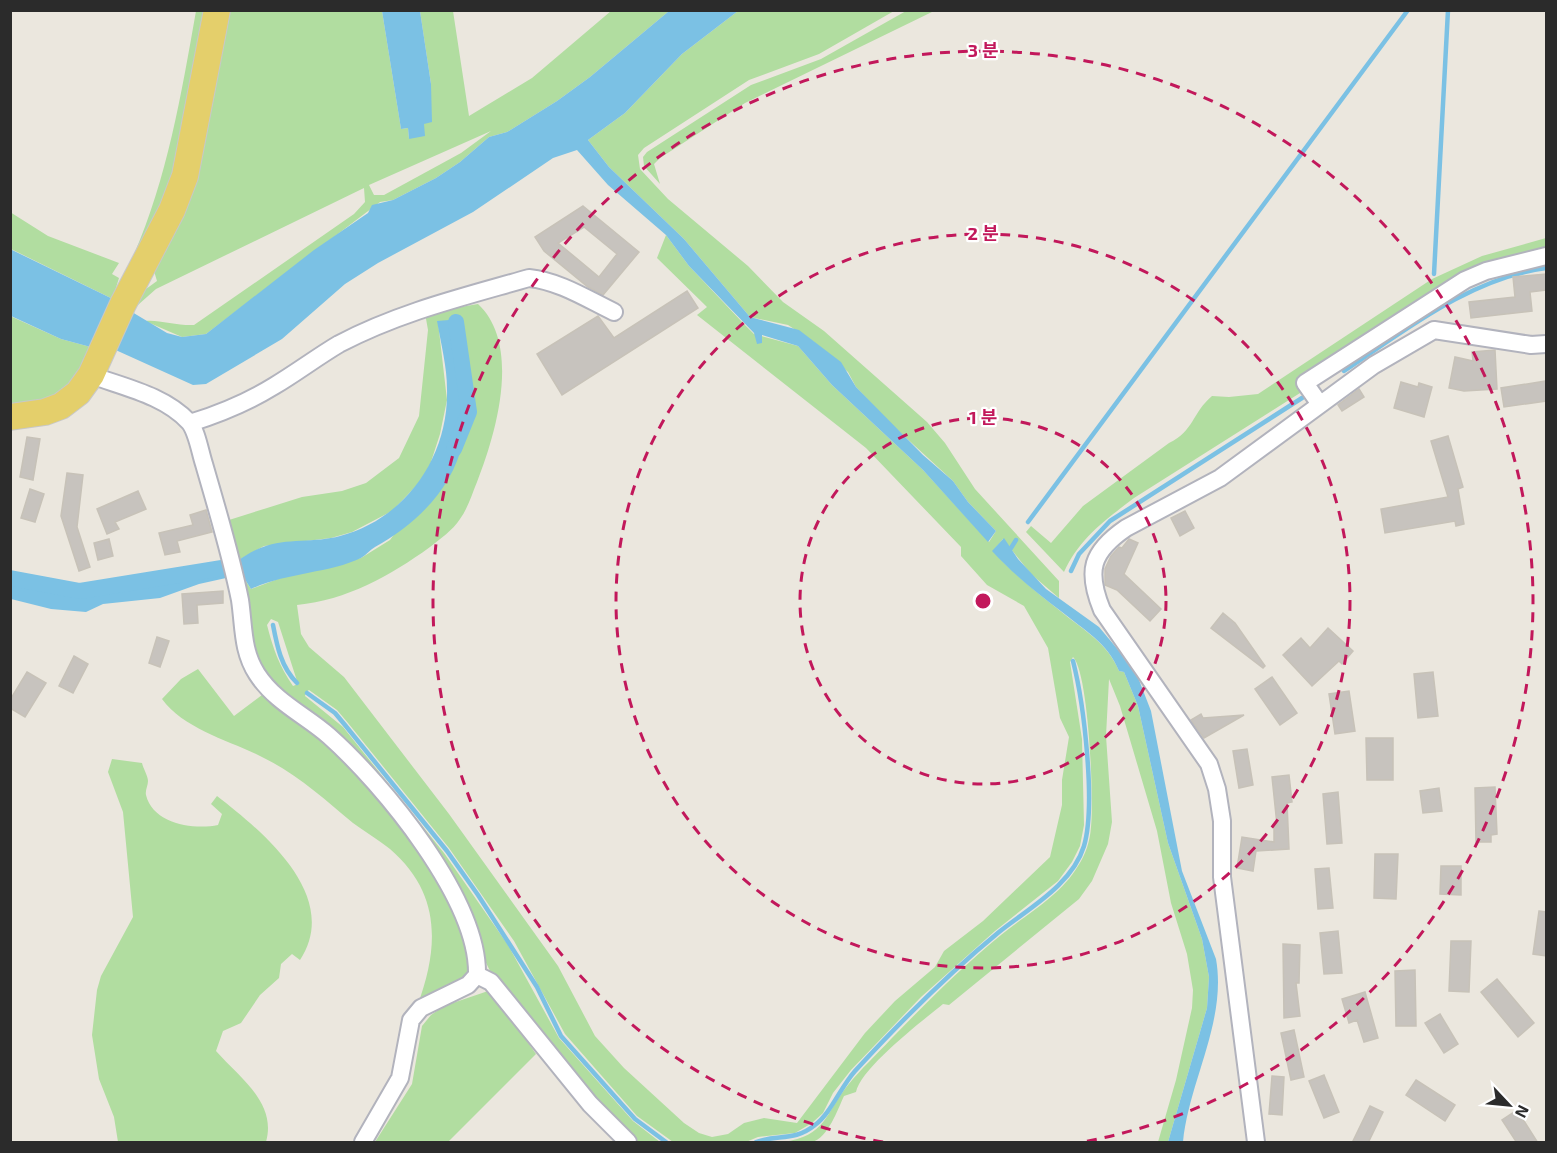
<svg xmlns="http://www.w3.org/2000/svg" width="1557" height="1153" font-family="'Exo 2','Noto Sans KR',sans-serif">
  <rect width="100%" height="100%" fill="#ebe7de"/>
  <path fill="#b1dda0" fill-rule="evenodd" d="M 196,11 L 207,11 L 175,163 L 162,205 L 132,259 C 167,180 181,96 196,11 Z
    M 221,11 L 382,11 L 401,129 L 408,128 L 409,139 L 424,124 L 431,84 L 420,11 L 453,11 L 469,116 L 532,78 L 611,11 L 669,11 L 590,77 L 557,101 L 507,132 L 489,137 L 460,162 L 436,178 L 393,200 L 380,202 L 206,334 L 182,337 L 145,321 C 157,319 178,326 194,325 L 354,214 L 365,202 L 364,188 L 156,289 L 130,312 L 135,297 L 157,281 L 154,271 ZM 491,131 L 461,153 L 384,195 L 374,195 L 369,185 Z
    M 738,11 L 894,11 L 819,54 L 749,80 L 644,148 L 638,155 L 640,169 L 668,199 L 748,266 L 783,302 L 824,331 L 927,422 L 945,443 L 975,489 L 1059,581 L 1059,598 L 1031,574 L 1003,539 L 993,551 C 1014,575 1039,594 1064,614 C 1085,631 1108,644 1119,671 L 1124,672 L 1138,706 L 1168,843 L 1202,939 L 1209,977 L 1207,1008 L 1168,1142 L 1158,1142 L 1176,1080 L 1192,1008 L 1193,990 L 1187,954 L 1171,903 L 1157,831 L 1120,706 L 1109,679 L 1106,736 L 1112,822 L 1108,844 L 1092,881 L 1079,899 L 949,1005 L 943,1004 C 922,1021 861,1068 856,1092 L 844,1096 C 838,1109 828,1138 812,1142 C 804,1145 792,1142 783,1142 C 826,1136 825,1114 848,1085 C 861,1069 877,1054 891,1039 C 926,1003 962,967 1001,935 C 1027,914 1061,895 1078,866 C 1086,854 1090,841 1091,827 C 1094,801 1089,673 1073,657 L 1070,662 L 1082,739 L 1084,825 L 1080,846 L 1072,862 L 1058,881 L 995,931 L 921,997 L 851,1070 L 833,1093 L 823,1113 L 812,1123 L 795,1133 L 758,1137 L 746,1142 L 673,1142 L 637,1116 L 565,1034 L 514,941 L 449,848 L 348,723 L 337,710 L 309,690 L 306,692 L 305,696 L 343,727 L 444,853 L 508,945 L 559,1038 L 633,1121 L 660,1142 L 635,1142 L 494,979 L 434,857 L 254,661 L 240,578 L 244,578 L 251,589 L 283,577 L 361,558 L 390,540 L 463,441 L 467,386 L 461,341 L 451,333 L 449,321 L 438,322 L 447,400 L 440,434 L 429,468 L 417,485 L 392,511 L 352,532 L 331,538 L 264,546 L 235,562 L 229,520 L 302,497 L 342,491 L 366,483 L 399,458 L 419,416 L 428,330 L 425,313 L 478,304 C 522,345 496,434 477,482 C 472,494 468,508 460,519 C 453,530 440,539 430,547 C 390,576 347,600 297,605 L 301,634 L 309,647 L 344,677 L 449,814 L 558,966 L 595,1036 L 624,1068 L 684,1123 L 699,1133 L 712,1137 L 728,1134 L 744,1123 L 764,1118 L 797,1123 L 865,1033 L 895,1001 L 935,967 L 944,951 L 983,921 L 1050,857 L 1062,805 L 1062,780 L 1069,737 L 1060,718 L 1048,648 L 1024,606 L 987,585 L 961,556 L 961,547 L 866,448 L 697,315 L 707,307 L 657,258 L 666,235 L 689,266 L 744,324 L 754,334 L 798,346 L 832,385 L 923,470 L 989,542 L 996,531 L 968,502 L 953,481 L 890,423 L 856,387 L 848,372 L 814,342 L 788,325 L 750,317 L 684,239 L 609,167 L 588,140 L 625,113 L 682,54 ZM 271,619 L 278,622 L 298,684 L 293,686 C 279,666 273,648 267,625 Z
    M 906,11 L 934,11 L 745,103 L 660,158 L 654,164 L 660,184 L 644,166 L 643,157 L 647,152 L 751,85 L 821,59 Z
    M 10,212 L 48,236 L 119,263 L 112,274 L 119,278 L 115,291 L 121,303 L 11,249 Z
    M 1546,238 L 1546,250 L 1515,257 L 1134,498 C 1105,520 1079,539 1064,572 L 1026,532 L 1031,526 L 1051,543 L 1083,506 L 1169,443 C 1194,431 1192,413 1212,396 L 1229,397 L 1258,394 L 1432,279 L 1482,256 Z
    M 10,316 L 61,339 L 98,349 L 74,391 L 11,411 Z
    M 198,669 L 234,716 L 262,695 L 320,738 L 360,777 L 406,833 L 429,864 L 463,931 L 469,977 L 418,1004 C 439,946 441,893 390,849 C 379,840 365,832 353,823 C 323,798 296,773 260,756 C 228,740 184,729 162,699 L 181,679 Z
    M 112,759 L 142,763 C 143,768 148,776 148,781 C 148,786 145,790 146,795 C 153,824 194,830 218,825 L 222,814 L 211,804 L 217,796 C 262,831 342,896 300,960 L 292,954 L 281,964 L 279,978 L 260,995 L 241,1023 L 223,1031 L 216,1051 C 240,1078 277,1103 266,1142 L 118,1142 L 114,1117 L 99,1079 L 92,1035 L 97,990 L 101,976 L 133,917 L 123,812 L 108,772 Z
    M 491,990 L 536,1054 L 448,1142 L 375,1142 L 412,1084 L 422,1026 L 431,1015 L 444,1006 Z"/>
  <path fill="#7bc1e4" d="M 382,11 L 420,11 L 431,84 L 432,122 L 424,124 L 425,136 L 409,139 L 408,128 L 401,129 Z
    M 669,11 L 738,11 L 682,54 L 625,113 L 588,140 L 609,167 L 684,239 L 750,317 L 799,330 L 841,362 L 856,387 L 923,455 L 953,481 L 968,502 L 996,531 L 988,542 L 923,470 L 832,385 L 798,346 L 762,335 L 762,343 L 757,344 L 754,333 L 689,266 L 666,235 L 608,185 L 577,150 L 553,158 L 473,212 L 378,263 L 345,284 L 282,339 L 206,384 L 193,385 L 109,347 L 127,309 L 167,333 L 182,337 L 206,334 L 314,250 L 368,213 L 372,205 L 393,200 L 436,178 L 460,162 L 489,137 L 507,132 L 557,101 L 590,77 Z
    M 10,249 L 121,303 L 98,349 L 61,339 L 11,316 Z
    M 449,320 L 451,333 L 458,333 C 468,357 468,389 464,414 C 463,423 464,432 463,441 C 453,489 416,524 375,547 C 370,550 366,555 361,558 C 330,573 285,573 251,589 L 244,578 L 240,578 L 235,562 C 244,557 253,550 263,547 C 285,538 316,543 340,536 C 405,519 449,457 447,389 C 447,367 441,344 437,321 Z
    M 1004,538 L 1018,559 L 1046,589 L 1099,627 L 1130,664 L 1139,680 L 1151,711 L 1182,871 L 1216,959 C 1227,1021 1189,1081 1183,1142 L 1168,1142 L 1207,1008 L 1209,977 L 1202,939 L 1168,843 L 1138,706 L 1124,672 L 1119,671 C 1108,643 1084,630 1062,612 C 1037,593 1013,574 992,551 Z
    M 224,565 L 226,578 L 199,584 L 160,598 L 103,604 L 86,612 L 51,609 L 11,599 L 10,579 L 53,593 L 104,591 L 129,583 L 181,576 Z"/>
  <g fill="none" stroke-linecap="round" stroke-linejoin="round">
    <path stroke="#7bc1e4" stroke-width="4.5" d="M 1434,274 L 1448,10
      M 1344,371 C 1407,329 1471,278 1546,268
      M 1028,522 L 1408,10
      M 1011,548 L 1016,540
      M 1071,571 L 1079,554 L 1110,521 L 1302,398
      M 273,625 C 277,646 281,667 297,683
      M 307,693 L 335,713 L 345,725 L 447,851 L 478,895 L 537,987 L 561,1036 L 635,1119 L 666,1142
      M 756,1142 C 778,1134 794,1142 815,1125 C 831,1113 840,1088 855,1071 C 900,1022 948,974 999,932 C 1029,908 1072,885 1084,846 C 1096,805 1084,704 1073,661"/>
    <path stroke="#7bc1e4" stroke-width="16" d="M 454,449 L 469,412 L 456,322
      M 10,578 L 80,591 L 222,568"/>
  </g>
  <path fill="#c7c3be" stroke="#c7c2b8" stroke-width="1.5" fill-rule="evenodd" d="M 583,206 L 639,252 L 603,295 L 588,287 L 544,251 L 535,237 ZM 584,227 L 617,254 L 599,277 L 558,243 Z
    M 1546,274 L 1546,290 L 1530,292 L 1532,311 L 1471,318 L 1469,302 L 1515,297 L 1513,277 Z
    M 687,291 L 698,308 L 562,395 L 537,354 L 598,316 L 614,338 Z
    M 1495,350 L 1497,389 L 1464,391 L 1449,388 L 1455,357 L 1473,361 L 1472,352 Z
    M 1546,381 L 1546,401 L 1504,407 L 1501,388 Z
    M 1401,382 L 1418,387 L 1419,383 L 1432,387 L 1424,417 L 1394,408 Z
    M 1359,389 L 1364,397 L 1342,411 L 1338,405 Z
    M 1448,436 L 1463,487 L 1458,489 L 1464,524 L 1456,526 L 1455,521 L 1385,533 L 1381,509 L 1448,497 L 1431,441 Z
    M 27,437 L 40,439 L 33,480 L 20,477 Z
    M 67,473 L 83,475 L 77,527 L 90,567 L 79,571 L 61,516 Z
    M 30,489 L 44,494 L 35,522 L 21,518 Z
    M 138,491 L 146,509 L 115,522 L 119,529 L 107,534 L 97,509 Z
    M 206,510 L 212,532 L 177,541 L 180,552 L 165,555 L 159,533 L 193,525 L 190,515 Z
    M 1185,511 L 1194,528 L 1180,536 L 1171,518 Z
    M 109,539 L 113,556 L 98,560 L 94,543 Z
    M 1129,539 L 1138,543 L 1124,574 L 1161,609 L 1150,621 L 1117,590 L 1105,585 L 1105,569 L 1111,556 L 1119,547 L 1122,548 Z
    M 223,591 L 223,603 L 197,605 L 198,623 L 184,624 L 182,594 Z
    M 1223,613 L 1235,623 L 1265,666 L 1263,668 L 1211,628 Z
    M 1328,628 L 1353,651 L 1342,664 L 1339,661 L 1312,686 L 1283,655 L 1301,638 L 1310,648 Z
    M 157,637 L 169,641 L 160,667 L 149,663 Z
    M 74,656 L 88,664 L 73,693 L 59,686 Z
    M 27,672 L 46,683 L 25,717 L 10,708 L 10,700 Z
    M 1433,672 L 1438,716 L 1418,718 L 1414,674 Z
    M 1272,677 L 1297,713 L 1280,725 L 1255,689 Z
    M 1349,691 L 1355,731 L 1335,734 L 1329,694 Z
    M 1201,714 L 1203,718 L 1244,715 L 1204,738 L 1191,720 Z
    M 1366,738 L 1393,738 L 1393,780 L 1367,780 Z
    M 1247,749 L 1253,785 L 1239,788 L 1233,751 Z
    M 1289,775 L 1292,802 L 1287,803 L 1289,849 L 1256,851 L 1253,871 L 1237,868 L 1242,837 L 1274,842 L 1274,825 L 1277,825 L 1272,777 Z
    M 1495,787 L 1497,834 L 1491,835 L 1491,842 L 1476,842 L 1475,788 Z
    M 1439,788 L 1442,811 L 1423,813 L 1420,791 Z
    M 1338,792 L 1342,843 L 1327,844 L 1323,794 Z
    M 1375,854 L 1398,854 L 1396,899 L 1374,898 Z
    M 1441,866 L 1461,866 L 1461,895 L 1440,894 Z
    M 1329,868 L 1333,908 L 1318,909 L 1315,869 Z
    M 1539,911 L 1546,912 L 1546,956 L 1533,954 Z
    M 1338,931 L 1342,973 L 1324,974 L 1320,933 Z
    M 1451,941 L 1471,941 L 1469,992 L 1449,991 Z
    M 1283,944 L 1300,945 L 1299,983 L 1296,983 L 1300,1016 L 1284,1018 Z
    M 1415,970 L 1416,1026 L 1396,1026 L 1395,971 Z
    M 1497,979 L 1534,1023 L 1518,1037 L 1481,992 Z
    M 1365,992 L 1378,1038 L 1364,1042 L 1357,1020 L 1349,1023 L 1342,999 Z
    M 1440,1014 L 1458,1044 L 1444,1053 L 1425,1023 Z
    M 1294,1030 L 1304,1077 L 1291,1080 L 1281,1033 Z
    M 1324,1075 L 1339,1112 L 1324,1118 L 1309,1081 Z
    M 1272,1076 L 1284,1077 L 1282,1115 L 1269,1114 Z
    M 1416,1080 L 1455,1105 L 1445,1121 L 1406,1095 Z
    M 1370,1106 L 1383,1112 L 1368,1143 L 1352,1143 Z
    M 1517,1110 L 1538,1143 L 1517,1143 L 1502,1120 Z"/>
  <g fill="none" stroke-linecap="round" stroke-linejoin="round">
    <g stroke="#b2b3bd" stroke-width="20">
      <path id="street" d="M 91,375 C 123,387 164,395 189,422 C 197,431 200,452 204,464 C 217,509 231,555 240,600 C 244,627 242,651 257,674 C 275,702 305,715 329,736 C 383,784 479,900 477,975 L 468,985 L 421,1008 L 411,1020 L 400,1078 L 363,1142
        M 1319,403 L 1305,383 L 1465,280 L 1486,271 L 1546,256
        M 190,423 C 219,414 248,402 274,386 C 296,373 317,357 339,344 C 400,312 463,297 529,278 C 559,281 587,299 614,312
        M 477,975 L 491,982 L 590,1104 L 628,1142
        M 1256,1142 L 1222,877 L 1222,821 L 1217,789 L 1209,764 L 1102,610 C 1086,571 1091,552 1126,528 L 1220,478 L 1374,365 L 1434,330 L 1531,345 L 1546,344"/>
    </g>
    <g stroke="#c8c8c8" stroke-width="28">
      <path id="primary" d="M 10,417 L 45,412 L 61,406 L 78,393 L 91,375 L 123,304 L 172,210 L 185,176 L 217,10"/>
    </g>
    <use href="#street" stroke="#fff" stroke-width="16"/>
    <use href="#primary" stroke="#e4cf6b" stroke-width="26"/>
  </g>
  <g fill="none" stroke="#c2185b" stroke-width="3" stroke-dasharray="10 8">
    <circle cx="983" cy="601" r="183"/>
    <circle cx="983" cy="601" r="367"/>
    <path d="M883 1142A550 550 0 1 1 1083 1142"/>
  </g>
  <circle cx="983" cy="601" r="9" fill="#c2185b" stroke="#fff" stroke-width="3"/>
  <g font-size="18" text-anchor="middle" font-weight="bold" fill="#c2185b" stroke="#fff" stroke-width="4.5" stroke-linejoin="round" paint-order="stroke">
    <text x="983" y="57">3 분</text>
    <text x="983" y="240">2 분</text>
    <text x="983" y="424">1 분</text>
  </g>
  <rect width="1557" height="1153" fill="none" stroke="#2b2b2b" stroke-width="24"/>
  <g transform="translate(1509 1105) rotate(116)" stroke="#ffffff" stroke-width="4.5" paint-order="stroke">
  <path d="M0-4.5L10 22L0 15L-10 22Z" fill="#2b2b2b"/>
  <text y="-9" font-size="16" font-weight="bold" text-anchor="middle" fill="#2b2b2b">N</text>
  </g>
</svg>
